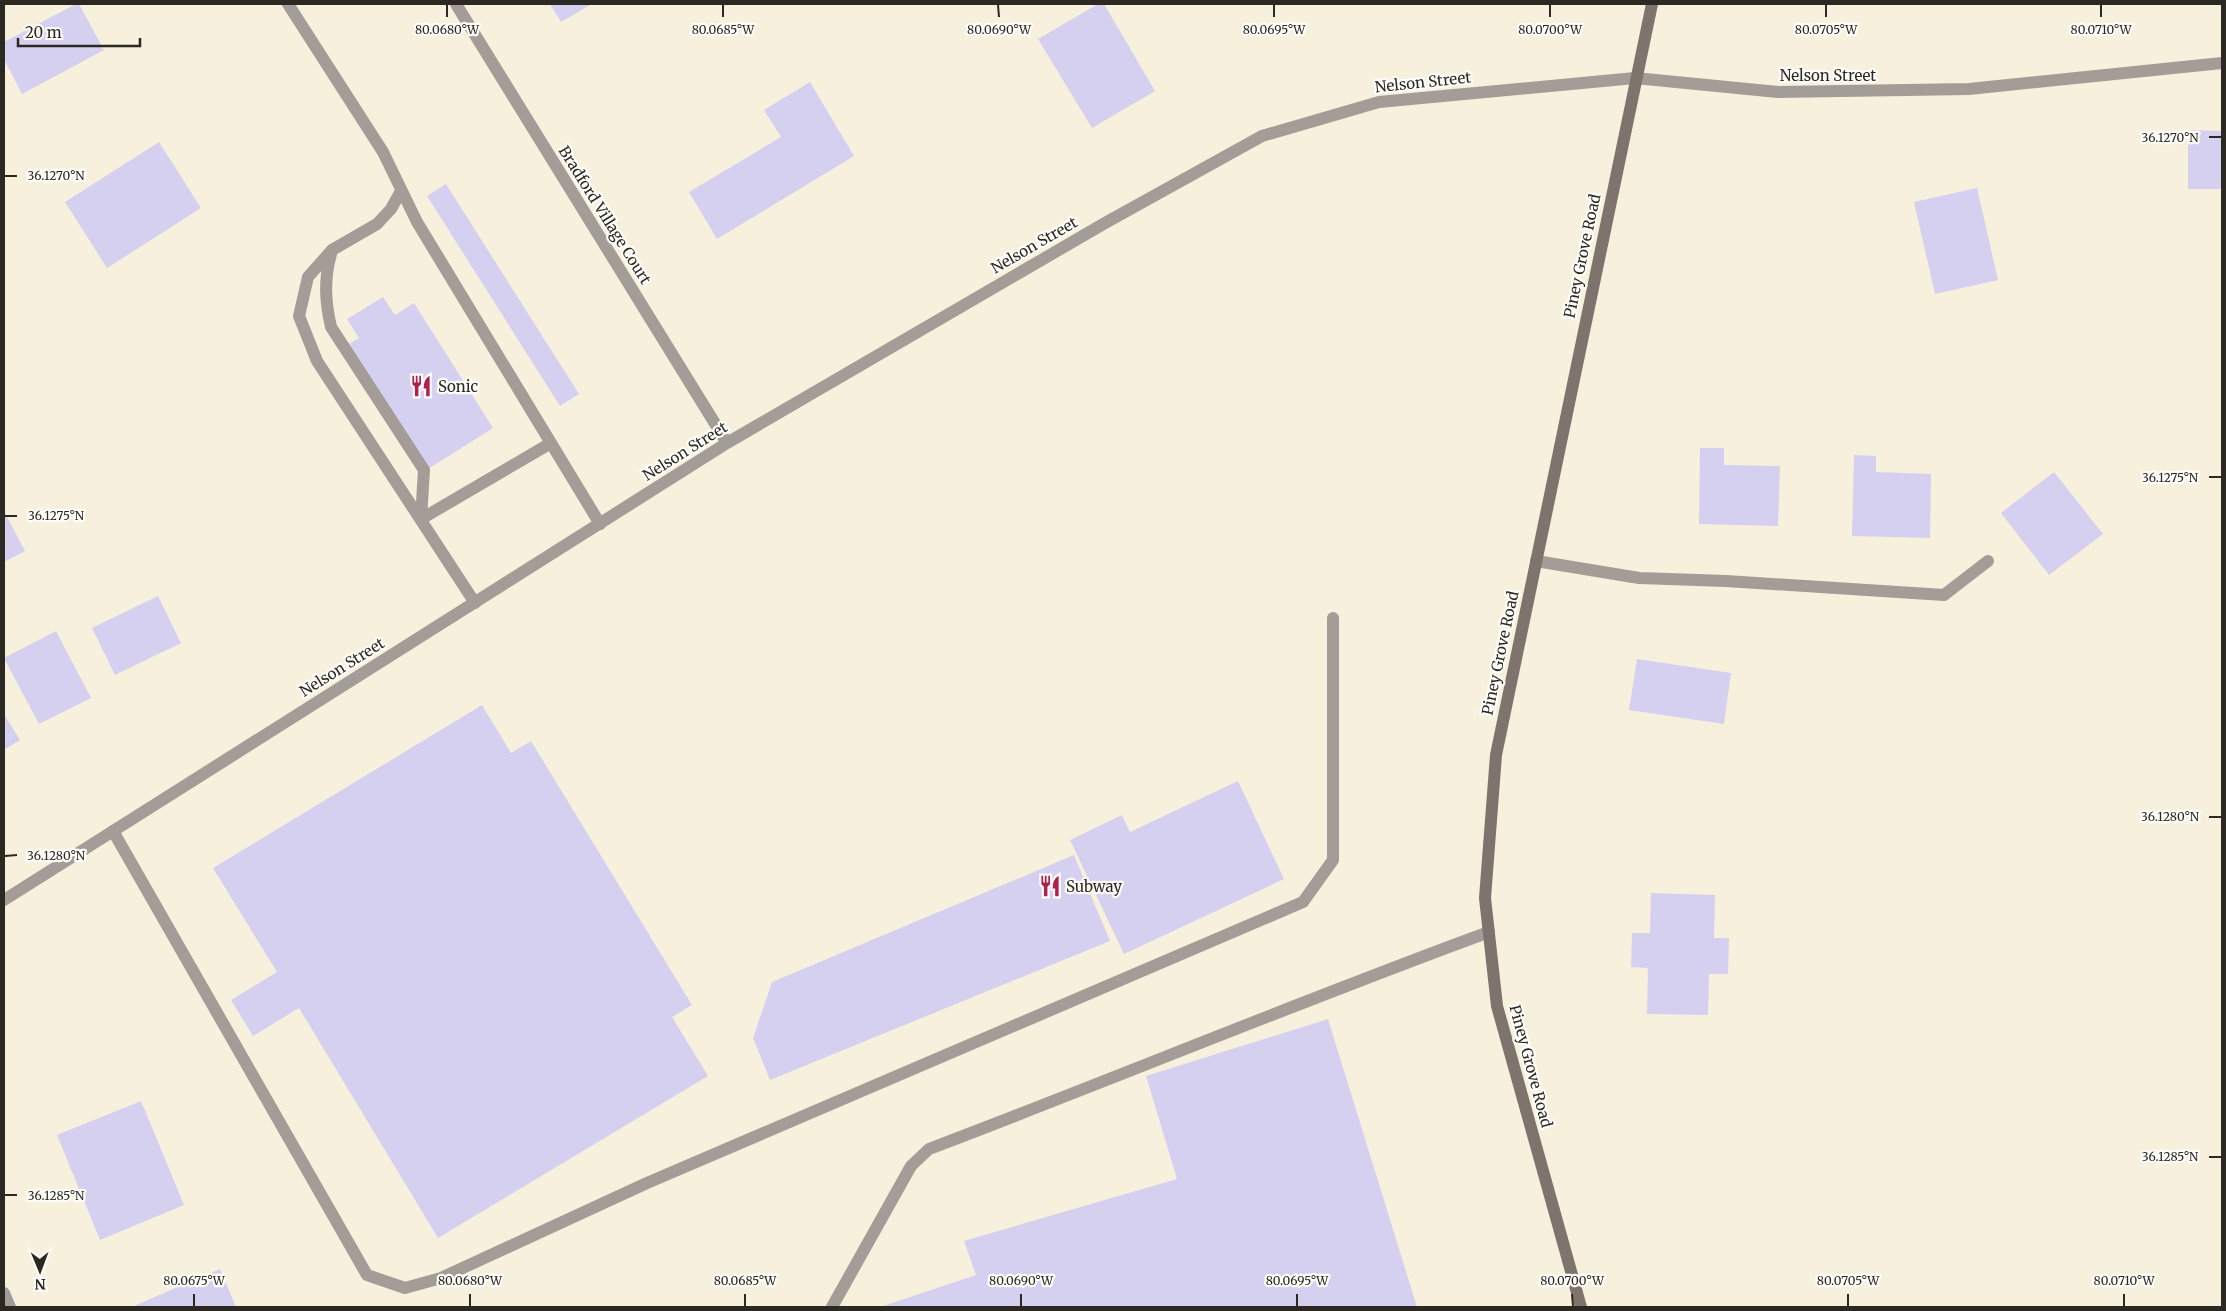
<svg xmlns="http://www.w3.org/2000/svg" width="2226" height="1311" font-family="Merriweather,serif">
  <rect width="100%" height="100%" fill="#f6f0dd"/>
  <path fill="#d6d0f0" d="M 76,4 L 79,4 L 104,50 L 22,94 L 4,59 L 4,42 Z
    M 550,4 L 592,4 L 561,22 Z
    M 1098,4 L 1104,4 L 1155,91 L 1092,128 L 1038,39 Z
    M 810,82 L 854,156 L 717,239 L 689,192 L 781,137 L 764,110 Z
    M 2188,130 L 2222,131 L 2222,189 L 2188,189 Z
    M 159,142 L 201,208 L 107,268 L 65,202 Z
    M 446,184 L 579,394 L 560,406 L 427,196 Z
    M 1977,188 L 1998,280 L 1935,294 L 1914,202 Z
    M 383,297 L 395,315 L 414,303 L 493,428 L 428,469 L 349,344 L 359,338 L 347,319 Z
    M 1700,448 L 1724,448 L 1724,465 L 1780,466 L 1778,526 L 1699,524 Z
    M 1854,455 L 1876,456 L 1876,472 L 1931,474 L 1930,538 L 1852,536 Z
    M 2054,472 L 2103,534 L 2049,575 L 2001,513 Z
    M 4,511 L 25,551 L 4,562 Z
    M 158,596 L 181,643 L 115,675 L 92,628 Z
    M 56,631 L 91,698 L 39,724 L 4,658 Z
    M 1637,659 L 1731,673 L 1724,724 L 1629,710 Z
    M 482,705 L 511,753 L 531,741 L 692,1005 L 672,1017 L 708,1076 L 438,1238 L 299,1008 L 253,1036 L 231,1000 L 277,972 L 213,868 Z
    M 4,714 L 20,740 L 4,750 Z
    M 1238,781 L 1284,879 L 1124,954 L 1070,840 L 1122,815 L 1130,832 Z
    M 1074,855 L 1110,941 L 770,1080 L 753,1038 L 772,982 Z
    M 1651,893 L 1715,895 L 1714,938 L 1729,938 L 1728,974 L 1709,974 L 1708,1015 L 1647,1014 L 1648,968 L 1631,967 L 1632,933 L 1650,933 Z
    M 1328,1019 L 1417,1307 L 880,1307 L 976,1275 L 964,1241 L 1177,1179 L 1146,1076 Z
    M 141,1101 L 184,1205 L 100,1240 L 57,1135 Z
    M 220,1269 L 236,1307 L 136,1307 L 136,1305 Z"/>
  <g fill="none" stroke-linecap="round" stroke-linejoin="round">
    <path stroke="#a49c97" stroke-width="12" d="M 288,4 L 383,152 L 417,222 L 600,524
      M 401,191 L 391,209 L 377,224 L 332,250 L 308,277 L 299,316 L 317,361 L 475,603
      M 331,254 C 324,279 325,301 331,327 L 424,470 L 421,519
      M 421,519 L 551,443
      M 1536,561 L 1639,578 L 1726,581 L 1944,595 L 1988,561
      M 113,831 L 367,1275 L 405,1288 L 441,1278 L 647,1183 L 1303,902 L 1333,860 L 1333,618
      M 832,1307 L 911,1166 L 929,1149 C 1116,1078 1301,1001 1489,932"/>
    <path stroke="#a49c97" stroke-width="12" d="M 456,4 L 727,443
      M 4,900 L 727,443 L 1105,223 L 1262,136 L 1379,102 L 1635,78 L 1778,92 L 1969,89 L 2222,63
      M 4,1293 L 10,1307"/>
    <path stroke="#7f746d" stroke-width="12" d="M 1581,1307 L 1497,1006 L 1485,898 L 1496,755 L 1652,4"/>
  </g>
  <path fill="none" stroke="#2b2922" stroke-width="2" d="M 447,5 L 447,17M 723,5 L 723,17M 998,5 L 999,17M 1274,5 L 1274,17M 1550,5 L 1550,17M 1826,5 L 1826,17M 2101,5 L 2101,17M 2209,137 L 2221,137M 5,176 L 17,176M 2209,477 L 2221,477M 5,516 L 17,516M 2209,817 L 2221,817M 5,856 L 17,855M 2209,1157 L 2221,1157M 5,1195 L 17,1195M 194,1294 L 194,1306M 470,1294 L 470,1306M 745,1294 L 745,1306M 1021,1294 L 1021,1306M 1297,1294 L 1297,1306M 1572,1294 L 1573,1306M 1848,1294 L 1848,1306M 2124,1294 L 2124,1306"/>
  <defs>
    <g id="restaurant-bare" transform="scale(1.725)"><path d="M-5-6h1v4h1v-4h1v4h1v-4h1v5L-1.5 .5V6h-2V.5L-5-1ZM5-6V6H3V1.5H1.5Q1.5-4 5-6Z" fill="#b01f4d" stroke="#fefdf9" stroke-width="2.5" paint-order="stroke"/></g>
  </defs>
  <g fill-rule="evenodd">
    <use href="#restaurant-bare" x="421" y="386"/>
    <use href="#restaurant-bare" x="1050" y="886"/>
  </g>
  <g text-anchor="middle" dominant-baseline="central" stroke-width="4.5" stroke-linejoin="round" paint-order="stroke">
    <g font-size="15" fill="#2b2922" stroke="#fefdf9">
      <text x="1828" y="75">Nelson Street</text>
      <text transform="translate(1423 82) rotate(-6)">Nelson Street</text>
      <text transform="translate(605 215) rotate(58)">Bradford Village Court</text>
      <text transform="translate(1034 245) rotate(-30)">Nelson Street</text>
      <text transform="translate(1582 256) rotate(-78)">Piney Grove Road</text>
      <text transform="translate(685 451) rotate(-32)">Nelson Street</text>
      <text transform="translate(1500 653) rotate(-78)">Piney Grove Road</text>
      <text transform="translate(342 667) rotate(-32)">Nelson Street</text>
      <text transform="translate(1531 1066) rotate(75)">Piney Grove Road</text>
    </g>
    <g font-size="15" fill="#2b2922" stroke="#fefdf9" text-anchor="start">
      <text x="438" y="386">Sonic</text>
      <text x="1066" y="886">Subway</text>
    </g>
  </g>
  <g font-size="12" text-anchor="middle" fill="#2b2922" stroke="#fefdf9" stroke-width="4.5" stroke-linejoin="round" paint-order="stroke">
    <text x="447" y="34">80.0680°W</text>
    <text x="723" y="34">80.0685°W</text>
    <text x="999" y="34">80.0690°W</text>
    <text x="1274" y="34">80.0695°W</text>
    <text x="1550" y="34">80.0700°W</text>
    <text x="1826" y="34">80.0705°W</text>
    <text x="2101" y="34">80.0710°W</text>
    <text x="2170" y="142">36.1270°N</text>
    <text x="56" y="180">36.1270°N</text>
    <text x="2170" y="482">36.1275°N</text>
    <text x="56" y="520">36.1275°N</text>
    <text x="2170" y="821">36.1280°N</text>
    <text x="56" y="860">36.1280°N</text>
    <text x="2170" y="1161">36.1285°N</text>
    <text x="56" y="1200">36.1285°N</text>
    <text x="194" y="1285">80.0675°W</text>
    <text x="470" y="1285">80.0680°W</text>
    <text x="745" y="1285">80.0685°W</text>
    <text x="1021" y="1285">80.0690°W</text>
    <text x="1297" y="1285">80.0695°W</text>
    <text x="1572" y="1285">80.0700°W</text>
    <text x="1848" y="1285">80.0705°W</text>
    <text x="2124" y="1285">80.0710°W</text>
  </g>
  <rect width="2226" height="1311" fill="none" stroke="#2b2922" stroke-width="10"/>
  <g transform="translate(40 1271) rotate(179)" stroke="#fefdf9" stroke-width="4" paint-order="stroke">
  <path d="M0-4L9 19L0 12L-9 19Z" fill="#2b2922"/>
  <text y="-8" font-size="14" font-weight="bold" text-anchor="middle" fill="#2b2922">N</text>
  </g>
  <path d="M18 38v8h122v-8" fill="none" stroke="#2b2922" stroke-width="2.5"/>
  <text x="25" y="38" font-size="15" fill="#2b2922" stroke="#fefdf9" stroke-width="4" paint-order="stroke">20 m</text>
</svg>
